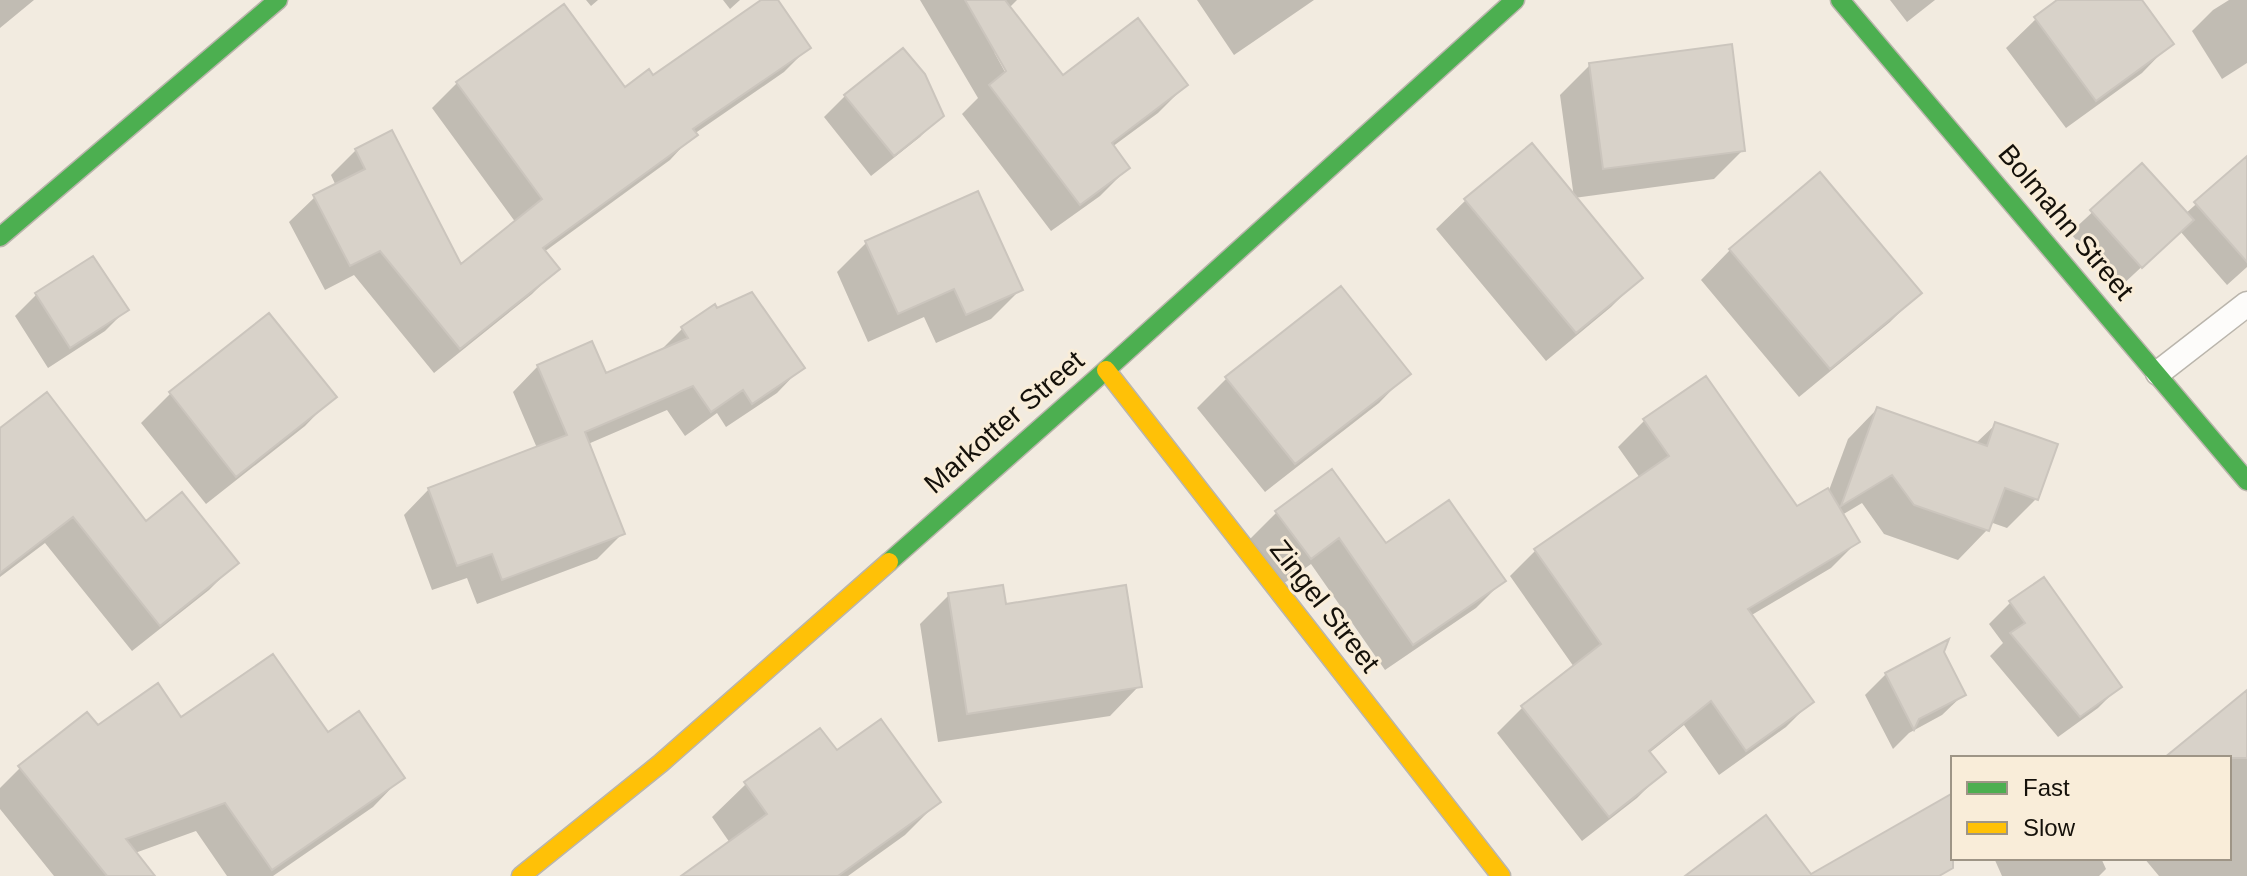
<svg xmlns="http://www.w3.org/2000/svg" width="2247" height="876" font-family="Arial,sans-serif">
  <rect width="100%" height="100%" fill="#f2ebe0"/>
  <path fill="#0003" fill-rule="evenodd" d="M 0,0 L 34,0 L 0,28 Z
    M 586,0 L 598,0 L 591,6 Z
    M 723,0 L 740,0 L 730,9 Z
    M 765,0 L 776,0 L 809,47 L 784,72 L 694,134 L 670,160 L 544,252 L 557,269 L 532,294 L 434,373 L 354,275 L 325,290 L 289,222 L 315,197 L 336,186 L 331,175 L 356,150 L 461,268 L 516,223 L 432,108 L 457,83 L 624,90 L 653,78 Z
    M 920,0 L 1017,0 L 1009,8 L 1062,78 L 1186,85 L 1158,113 L 1112,147 L 1128,168 L 1100,196 L 1051,231 L 962,114 L 978,98 ZM 994,52 L 1001,59 L 1013,79 L 1010,81 Z
    M 1197,0 L 1314,0 L 1234,55 Z
    M 1890,0 L 1935,0 L 1907,22 Z
    M 2060,0 L 2139,0 L 2171,43 L 2142,73 L 2066,128 L 2006,48 L 2036,19 Z
    M 2229,0 L 2247,0 L 2247,63 L 2222,79 L 2192,31 L 2213,10 Z
    M 1590,65 L 1743,150 L 1714,179 L 1574,198 L 1560,95 Z
    M 845,96 L 941,115 L 920,137 L 871,176 L 824,117 Z
    M 2247,159 L 2247,267 L 2227,285 L 2180,231 L 2119,288 L 2070,233 L 2142,166 L 2185,214 Z
    M 1820,175 L 1919,293 L 1890,322 L 1799,397 L 1701,280 L 1730,250 Z
    M 1466,200 L 1640,278 L 1611,307 L 1546,361 L 1436,229 Z
    M 866,243 L 1020,290 L 991,319 L 936,343 L 924,317 L 868,342 L 837,272 Z
    M 93,259 L 126,310 L 105,331 L 48,368 L 15,316 L 36,295 Z
    M 1341,289 L 1408,373 L 1379,403 L 1265,492 L 1197,408 L 1226,379 Z
    M 268,315 L 334,396 L 305,426 L 206,504 L 141,423 L 170,394 Z
    M 682,329 L 802,367 L 777,393 L 726,427 L 717,413 L 685,436 L 667,410 L 588,444 L 622,534 L 597,559 L 477,604 L 467,578 L 432,590 L 404,515 L 429,489 L 537,448 L 513,392 L 538,366 L 605,375 L 658,353 Z
    M 1706,378 L 1796,509 L 1828,493 L 1848,439 L 1877,409 L 1975,444 L 1996,424 L 2036,499 L 2007,528 L 1990,522 L 1987,530 L 1958,560 L 1884,534 L 1862,503 L 1842,515 L 1857,542 L 1831,568 L 1750,616 L 1812,701 L 1786,727 L 1719,775 L 1684,725 L 1648,754 L 1663,772 L 1637,798 L 1582,841 L 1497,733 L 1522,708 L 1574,667 L 1510,576 L 1536,550 L 1640,478 L 1618,447 L 1644,421 Z
    M 0,430 L 145,523 L 236,563 L 209,590 L 132,651 L 45,543 L 0,577 Z
    M 1277,512 L 1386,546 L 1503,581 L 1476,608 L 1385,670 L 1311,564 L 1283,584 L 1250,539 Z
    M 2043,580 L 2119,687 L 2098,708 L 2058,737 L 1990,656 L 2003,643 L 1989,624 L 2010,603 Z
    M 949,595 L 1004,606 L 1139,686 L 1110,716 L 938,742 L 920,624 Z
    M 1886,674 L 1964,694 L 1942,715 L 1909,733 L 1893,749 L 1865,695 Z
    M 2247,711 L 2247,876 L 2159,876 L 2144,858 L 2229,858 L 2229,758 L 2167,758 Z
    M 180,720 L 327,735 L 402,777 L 373,807 L 273,876 L 227,876 L 196,831 L 135,853 L 153,876 L 54,876 L 0,809 L 0,788 L 20,768 L 97,728 Z
    M 836,753 L 938,802 L 905,835 L 848,876 L 684,876 L 730,843 L 712,817 L 746,784 Z
    M 1994,858 L 2101,858 L 2106,869 L 2099,876 L 2002,876 Z"/>
  <path fill="#d8d2c9" stroke="#cbc5bd" stroke-width="2" d="M 761,0 L 778,0 L 811,48 L 693,129 L 698,135 L 543,248 L 560,269 L 460,349 L 380,251 L 350,266 L 313,195 L 365,169 L 355,149 L 392,130 L 461,264 L 542,199 L 456,82 L 564,4 L 625,87 L 649,69 L 653,75 Z
    M 965,0 L 1005,0 L 1063,75 L 1138,18 L 1188,85 L 1112,143 L 1130,168 L 1080,205 L 989,85 L 1006,71 Z
    M 2057,0 L 2142,0 L 2174,44 L 2096,101 L 2034,17 Z
    M 1732,44 L 1745,151 L 1603,169 L 1589,63 Z
    M 903,48 L 925,74 L 944,116 L 894,156 L 844,95 Z
    M 1532,143 L 1643,278 L 1576,333 L 1464,199 Z
    M 2247,156 L 2247,262 L 2194,202 Z
    M 2142,163 L 2194,220 L 2142,268 L 2090,210 Z
    M 1820,172 L 1922,293 L 1830,369 L 1729,249 Z
    M 978,191 L 1023,290 L 966,315 L 954,289 L 898,314 L 865,241 Z
    M 93,256 L 129,310 L 70,348 L 35,293 Z
    M 1341,286 L 1411,374 L 1295,464 L 1225,377 Z
    M 752,292 L 805,368 L 752,404 L 743,390 L 711,412 L 693,386 L 585,432 L 625,534 L 502,580 L 492,554 L 457,566 L 428,488 L 567,435 L 537,365 L 592,341 L 606,373 L 688,338 L 681,327 L 715,304 L 717,308 Z
    M 269,313 L 337,397 L 236,477 L 169,392 Z
    M 1706,376 L 1797,506 L 1828,488 L 1860,542 L 1748,609 L 1814,702 L 1746,751 L 1711,701 L 1649,751 L 1666,772 L 1609,817 L 1521,706 L 1601,644 L 1534,549 L 1669,456 L 1643,419 Z
    M 47,392 L 146,521 L 182,492 L 239,563 L 160,626 L 73,517 L 0,573 L 0,428 Z
    M 1877,407 L 1987,446 L 1995,422 L 2058,444 L 2038,500 L 2005,488 L 1989,531 L 1914,505 L 1892,475 L 1841,506 Z
    M 1332,469 L 1386,543 L 1449,500 L 1506,581 L 1413,645 L 1339,538 L 1311,559 L 1275,511 Z
    M 2044,577 L 2122,687 L 2080,717 L 2010,633 L 2025,623 L 2009,601 Z
    M 1003,585 L 1006,604 L 1126,585 L 1142,687 L 967,714 L 948,593 Z
    M 1949,639 L 1944,652 L 1966,695 L 1919,719 L 1914,730 L 1885,673 Z
    M 273,654 L 328,732 L 359,711 L 405,778 L 272,870 L 225,803 L 126,839 L 155,876 L 107,876 L 18,766 L 87,712 L 98,725 L 158,683 L 181,717 Z
    M 2247,690 L 2247,758 L 2164,758 Z
    M 881,719 L 941,802 L 838,876 L 681,876 L 767,814 L 744,782 L 820,728 L 837,750 Z
    M 1953,793 L 1953,868 L 1939,876 L 1685,876 L 1766,815 L 1811,874 Z"/>
  <g fill="none" stroke-linecap="round" stroke-linejoin="round">
    <g stroke="#bab5ac" stroke-width="27">
      <path id="lane" d="M 2158,373 L 2247,304"/>
    </g>
    <g stroke="#bab5ac" stroke-width="21">
      <path id="fast" d="M 1840,0 L 2247,481
        M 0,237 L 278,0
        M 889,562 L 1106,370 L 1515,0"/>
    </g>
    <g stroke="#bab5ac" stroke-width="21">
      <path id="slow" d="M 1106,370 L 1501,876
        M 521,876 L 661,763 L 889,562"/>
    </g>
    <use href="#lane" stroke="#fdfcfa" stroke-width="24"/>
    <use href="#fast" stroke="#4caf50" stroke-width="18"/>
    <use href="#slow" stroke="#ffc107" stroke-width="18"/>
  </g>
  <g text-anchor="middle" dominant-baseline="central" stroke-width="6" stroke-linejoin="round" paint-order="stroke">
    <g font-size="28" fill="#15110a" stroke="#f9edd9">
      <text transform="translate(2066 222) rotate(50)">Bolmahn Street</text>
      <text transform="translate(1004 422) rotate(-41)">Markotter Street</text>
      <text transform="translate(1325 606) rotate(52)">Zingel Street</text>
    </g>
  </g>
  <rect x="1951" y="756" width="280" height="104" fill="#f9edd9" stroke="#9e9586" stroke-width="2"/>
  <rect x="1967" y="782" width="40" height="12" fill="#4caf50" stroke="#9e9586" stroke-width="2"/>
  <text x="2023" y="796" font-size="24" fill="#15110a">Fast</text>
  <rect x="1967" y="822" width="40" height="12" fill="#ffc107" stroke="#9e9586" stroke-width="2"/>
  <text x="2023" y="836" font-size="24" fill="#15110a">Slow</text>
</svg>
